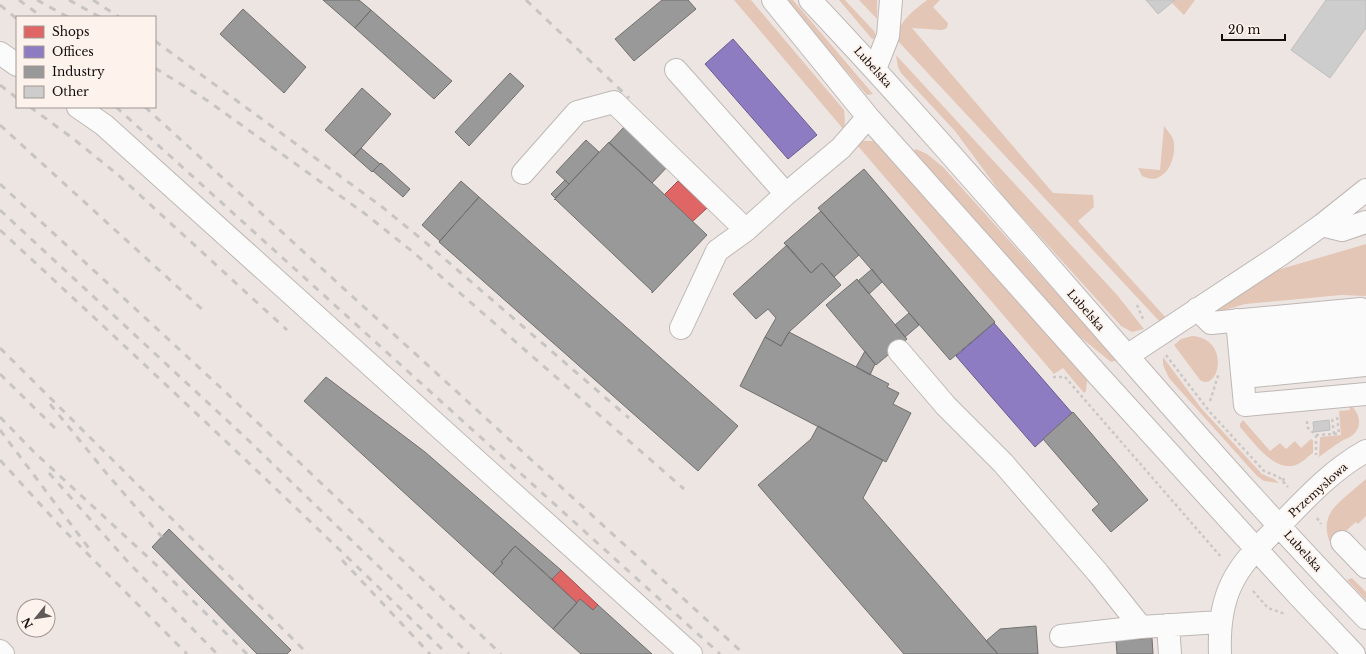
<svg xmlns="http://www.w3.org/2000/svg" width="1366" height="654" font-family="'Libre Baskerville',serif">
  <rect width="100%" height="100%" fill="#ede5e2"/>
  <path fill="#e4c6b7" d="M 734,0 L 751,0 L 844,110 L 845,121 L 844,130 Z
    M 785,0 L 793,0 L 873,94 L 867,95 Z
    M 839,0 L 845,0 L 874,31 L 876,36 L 875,38 L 872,39 Z
    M 859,0 L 877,0 L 877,19 Z
    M 927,0 L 940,0 L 933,7 L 948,23 L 947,28 L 942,30 L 912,28 L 1053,193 L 1093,195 L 1094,207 L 1078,221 L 1167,319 L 1161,323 L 896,39 C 900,20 912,12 927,0 Z
    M 1175,0 L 1195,0 L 1184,15 L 1172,3 Z
    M 896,55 L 1118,296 L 1144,329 L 1132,332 L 1121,326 L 1003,196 L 955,131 L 901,73 L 898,67 Z
    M 1164,126 C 1167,130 1171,134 1173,139 C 1177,152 1171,173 1157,178 C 1152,180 1147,178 1142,176 L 1138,168 L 1160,170 Z
    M 862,141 L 874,141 L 1073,362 L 1087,380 L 1086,391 L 1084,393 L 1063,368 L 1054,374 L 857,145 Z
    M 916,149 L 927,154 L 943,167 L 1117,360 L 1111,362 L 1079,336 L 913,151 Z
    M 1366,244 L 1366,296 L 1341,295 L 1245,304 L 1215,313 L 1213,307 L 1264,274 Z
    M 1192,336 C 1226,338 1222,380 1206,382 C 1205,382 1201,381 1200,380 L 1174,345 L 1181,339 Z
    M 1163,357 L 1201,408 L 1262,474 L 1274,479 L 1279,483 L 1264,481 L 1257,476 L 1169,378 L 1163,365 Z
    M 1349,404 C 1359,411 1363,425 1354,434 C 1350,438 1344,439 1340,442 C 1332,447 1326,452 1319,457 L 1320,437 L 1341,435 L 1339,411 L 1350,410 Z
    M 1243,420 L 1270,451 L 1280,443 L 1286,449 L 1295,441 L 1301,448 L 1311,439 L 1313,440 L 1313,453 C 1308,456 1303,462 1298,464 C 1275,475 1253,441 1240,427 L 1240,424 Z
    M 1366,479 L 1366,516 L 1358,524 L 1356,522 L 1331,544 C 1325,534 1325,519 1333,509 C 1340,500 1357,487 1366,479 Z
    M 1352,578 L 1366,592 L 1366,600 L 1347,580 Z"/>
  <path fill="#e06666" stroke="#a24c4b" d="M 678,181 L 707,208 L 692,222 L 664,195 Z
    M 561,570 L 598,605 L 593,610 L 580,599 L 577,603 L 552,579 Z"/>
  <path fill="#8e7cc3" stroke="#695b8c" d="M 733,39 L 817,135 L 788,159 L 705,64 Z
    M 994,323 L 1072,413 L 1035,447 L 956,356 Z"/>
  <path fill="#999" stroke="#716f6f" d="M 323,0 L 359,0 L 371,10 L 355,28 Z
    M 662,0 L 688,0 L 696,9 L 634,61 L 615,39 Z
    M 243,9 L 306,67 L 284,93 L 220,34 Z
    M 371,10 L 452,81 L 434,99 L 355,28 Z
    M 510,73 L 524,86 L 469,146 L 455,132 Z
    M 362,88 L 391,114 L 354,156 L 325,130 Z
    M 625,126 L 668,166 L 652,183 L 609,143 Z
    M 586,140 L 599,152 L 569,184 L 556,172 Z
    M 609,142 L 707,235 L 652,293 L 652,291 L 555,199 L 554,200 Z
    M 361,148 L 380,164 L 372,172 L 354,156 Z
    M 381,163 L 410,189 L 403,197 L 373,171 Z
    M 864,169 L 995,322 L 950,360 L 818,208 Z
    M 565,180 L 569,184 L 555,198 L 551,194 Z
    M 461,181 L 479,197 L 440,241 L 422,225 Z
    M 479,197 L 738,426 L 698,471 L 439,242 Z
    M 821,211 L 859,255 L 834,277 L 822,263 L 811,273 L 784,243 Z
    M 787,245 L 811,273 L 822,263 L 841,285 L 789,332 L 781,346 L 765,337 L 776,318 L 768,309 L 756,319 L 733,294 Z
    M 872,269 L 882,282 L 869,294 L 858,281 Z
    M 857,279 L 907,339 L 876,365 L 826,305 Z
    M 909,313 L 919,325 L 905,337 L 895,325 Z
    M 789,332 L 889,384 L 887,387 L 899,393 L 893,404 L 911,413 L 886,462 L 740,386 L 765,337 L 781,346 Z
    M 865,351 L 875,364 L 870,375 L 856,367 Z
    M 326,377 L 425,452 L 561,570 L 552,579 L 515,546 L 501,562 L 503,563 L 493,574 L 304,401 Z
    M 1073,412 L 1148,500 L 1111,532 L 1092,510 L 1099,504 L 1043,439 Z
    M 818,426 L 883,460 L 863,498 L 998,654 L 904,654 L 758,485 L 811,439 Z
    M 169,529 L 291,650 L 287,654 L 257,654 L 152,547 Z
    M 515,546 L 577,603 L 553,629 L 493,574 L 503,563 L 501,562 Z
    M 580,599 L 593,610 L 598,605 L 652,654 L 581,654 L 553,629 Z
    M 1036,626 L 1038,654 L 998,654 L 986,641 L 1000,629 Z
    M 1152,638 L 1153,654 L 1117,654 L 1116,641 Z"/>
  <path fill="#cecdcd" stroke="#bfbdbe" d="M 1146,0 L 1175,0 L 1158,14 Z
    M 1326,0 L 1366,0 L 1366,28 L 1330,78 L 1291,50 Z
    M 1329,420 L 1330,430 L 1314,432 L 1313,422 Z"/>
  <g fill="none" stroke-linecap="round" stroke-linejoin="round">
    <g stroke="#beb8b5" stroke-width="24">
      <path id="minor" d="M 773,0 L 868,117 L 1098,375 L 1299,596 L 1354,654
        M 810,0 C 1000,201 1173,419 1366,618
        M 0,53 L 17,65
        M 875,69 L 888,36 L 891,0
        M 676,70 L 786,194
        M 78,107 L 104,125 L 691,654
        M 523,173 L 577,112 L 614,102 L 746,230
        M 1322,225 L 1342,230 L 1366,222
        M 1197,309 L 1211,323 L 1361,309 L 1366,359
        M 1237,320 L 1245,405 L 1366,394
        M 681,328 L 717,251 L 746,230 L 786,194 L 841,148 L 868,117
        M 1239,339 L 1363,327
        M 899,351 L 946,406 L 1003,463 L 1098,573 L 1141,627 L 1061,636
        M 1127,356 L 1280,255 L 1322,225 L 1366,190
        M 1241,358 L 1365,346
        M 1243,377 L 1366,365
        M 1342,542 L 1366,567
        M 1168,625 L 1170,654
        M 1141,627 L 1220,622
        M 0,651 L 3,654
        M 1220,654 C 1219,629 1221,605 1232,583 C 1243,560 1263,542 1281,524 C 1306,498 1333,469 1366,451"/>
    </g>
    <path stroke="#cac7c6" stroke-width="2.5" stroke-dasharray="3 3" stroke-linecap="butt" d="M 1137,305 L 1143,319
      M 1166,355 L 1209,411 L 1264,471 L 1279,477 L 1288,487
      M 1053,377 L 1065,377 L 1222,558
      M 1210,401 L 1219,373
      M 1307,421 L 1307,427 L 1316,435 L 1316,455
      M 1334,434 L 1339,433 L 1337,417
      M 1316,435 L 1334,434 L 1332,418
      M 1282,480 L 1287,478
      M 1317,518 L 1321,524
      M 1253,591 L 1268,608 L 1285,614"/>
    <use href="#minor" stroke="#fcfbfb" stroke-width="22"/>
    <path stroke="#c7c5c4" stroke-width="3" stroke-dasharray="7 7" stroke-linecap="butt" d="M 19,0 L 42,17
      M 37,0 L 68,17
      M 69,0 L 100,17
      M 93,0 L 119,17
      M 526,0 L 629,98
      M 0,5 L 17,19
      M 155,41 L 381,206 L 425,242 L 629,418
      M 155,68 L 208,101 L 364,213 L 413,252 L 684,489
      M 0,85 L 17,98
      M 30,107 L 71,137 L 117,174 L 287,330
      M 116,107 L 720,654
      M 145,107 L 744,654
      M 0,125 L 205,312
      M 0,184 L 219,386 L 501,654
      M 0,210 L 246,438 L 469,654
      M 0,230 C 151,370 300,510 447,654
      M 0,348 L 308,654
      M 0,374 L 58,431
      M 50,404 L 107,474 L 162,537
      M 0,417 L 34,452 L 165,573 L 247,654
      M 0,430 L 91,551
      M 0,460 L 60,526 L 187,654
      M 49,473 L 129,563 L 217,654
      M 342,560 L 430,654"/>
  </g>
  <g text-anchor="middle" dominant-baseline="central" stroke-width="4" stroke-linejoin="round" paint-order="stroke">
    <g font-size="11" fill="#130e0c" stroke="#fdf2ec">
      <text transform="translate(873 67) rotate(48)">Lubelska</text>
      <text transform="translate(1086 310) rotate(49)">Lubelska</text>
      <text transform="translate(1318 490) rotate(-42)">Przemysłowa</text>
      <text transform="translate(1303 551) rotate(48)">Lubelska</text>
    </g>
  </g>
  <rect x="16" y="16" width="140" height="92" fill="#fdf2ec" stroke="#9f9792"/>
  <rect x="24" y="26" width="20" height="12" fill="#e06666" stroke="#9f9792"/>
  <text x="52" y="36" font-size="12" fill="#130e0c">Shops</text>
  <rect x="24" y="46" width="20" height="12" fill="#8e7cc3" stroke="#9f9792"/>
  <text x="52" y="56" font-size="12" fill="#130e0c">Offices</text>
  <rect x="24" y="66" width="20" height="12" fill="#999999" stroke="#9f9792"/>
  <text x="52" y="76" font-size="12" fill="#130e0c">Industry</text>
  <rect x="24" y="86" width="20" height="12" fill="#cecdcd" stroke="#9f9792"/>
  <text x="52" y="96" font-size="12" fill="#130e0c">Other</text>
  <g transform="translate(36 618) rotate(240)"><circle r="19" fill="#fdf2ec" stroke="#9f9792"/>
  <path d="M0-3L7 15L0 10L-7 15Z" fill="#5f5957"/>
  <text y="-6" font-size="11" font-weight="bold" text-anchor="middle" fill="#130e0c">N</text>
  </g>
  <path d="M1222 34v6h63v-6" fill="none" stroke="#130e0c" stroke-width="2"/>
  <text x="1228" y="34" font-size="12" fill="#130e0c" stroke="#fdf2ec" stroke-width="3" paint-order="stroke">20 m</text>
</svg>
